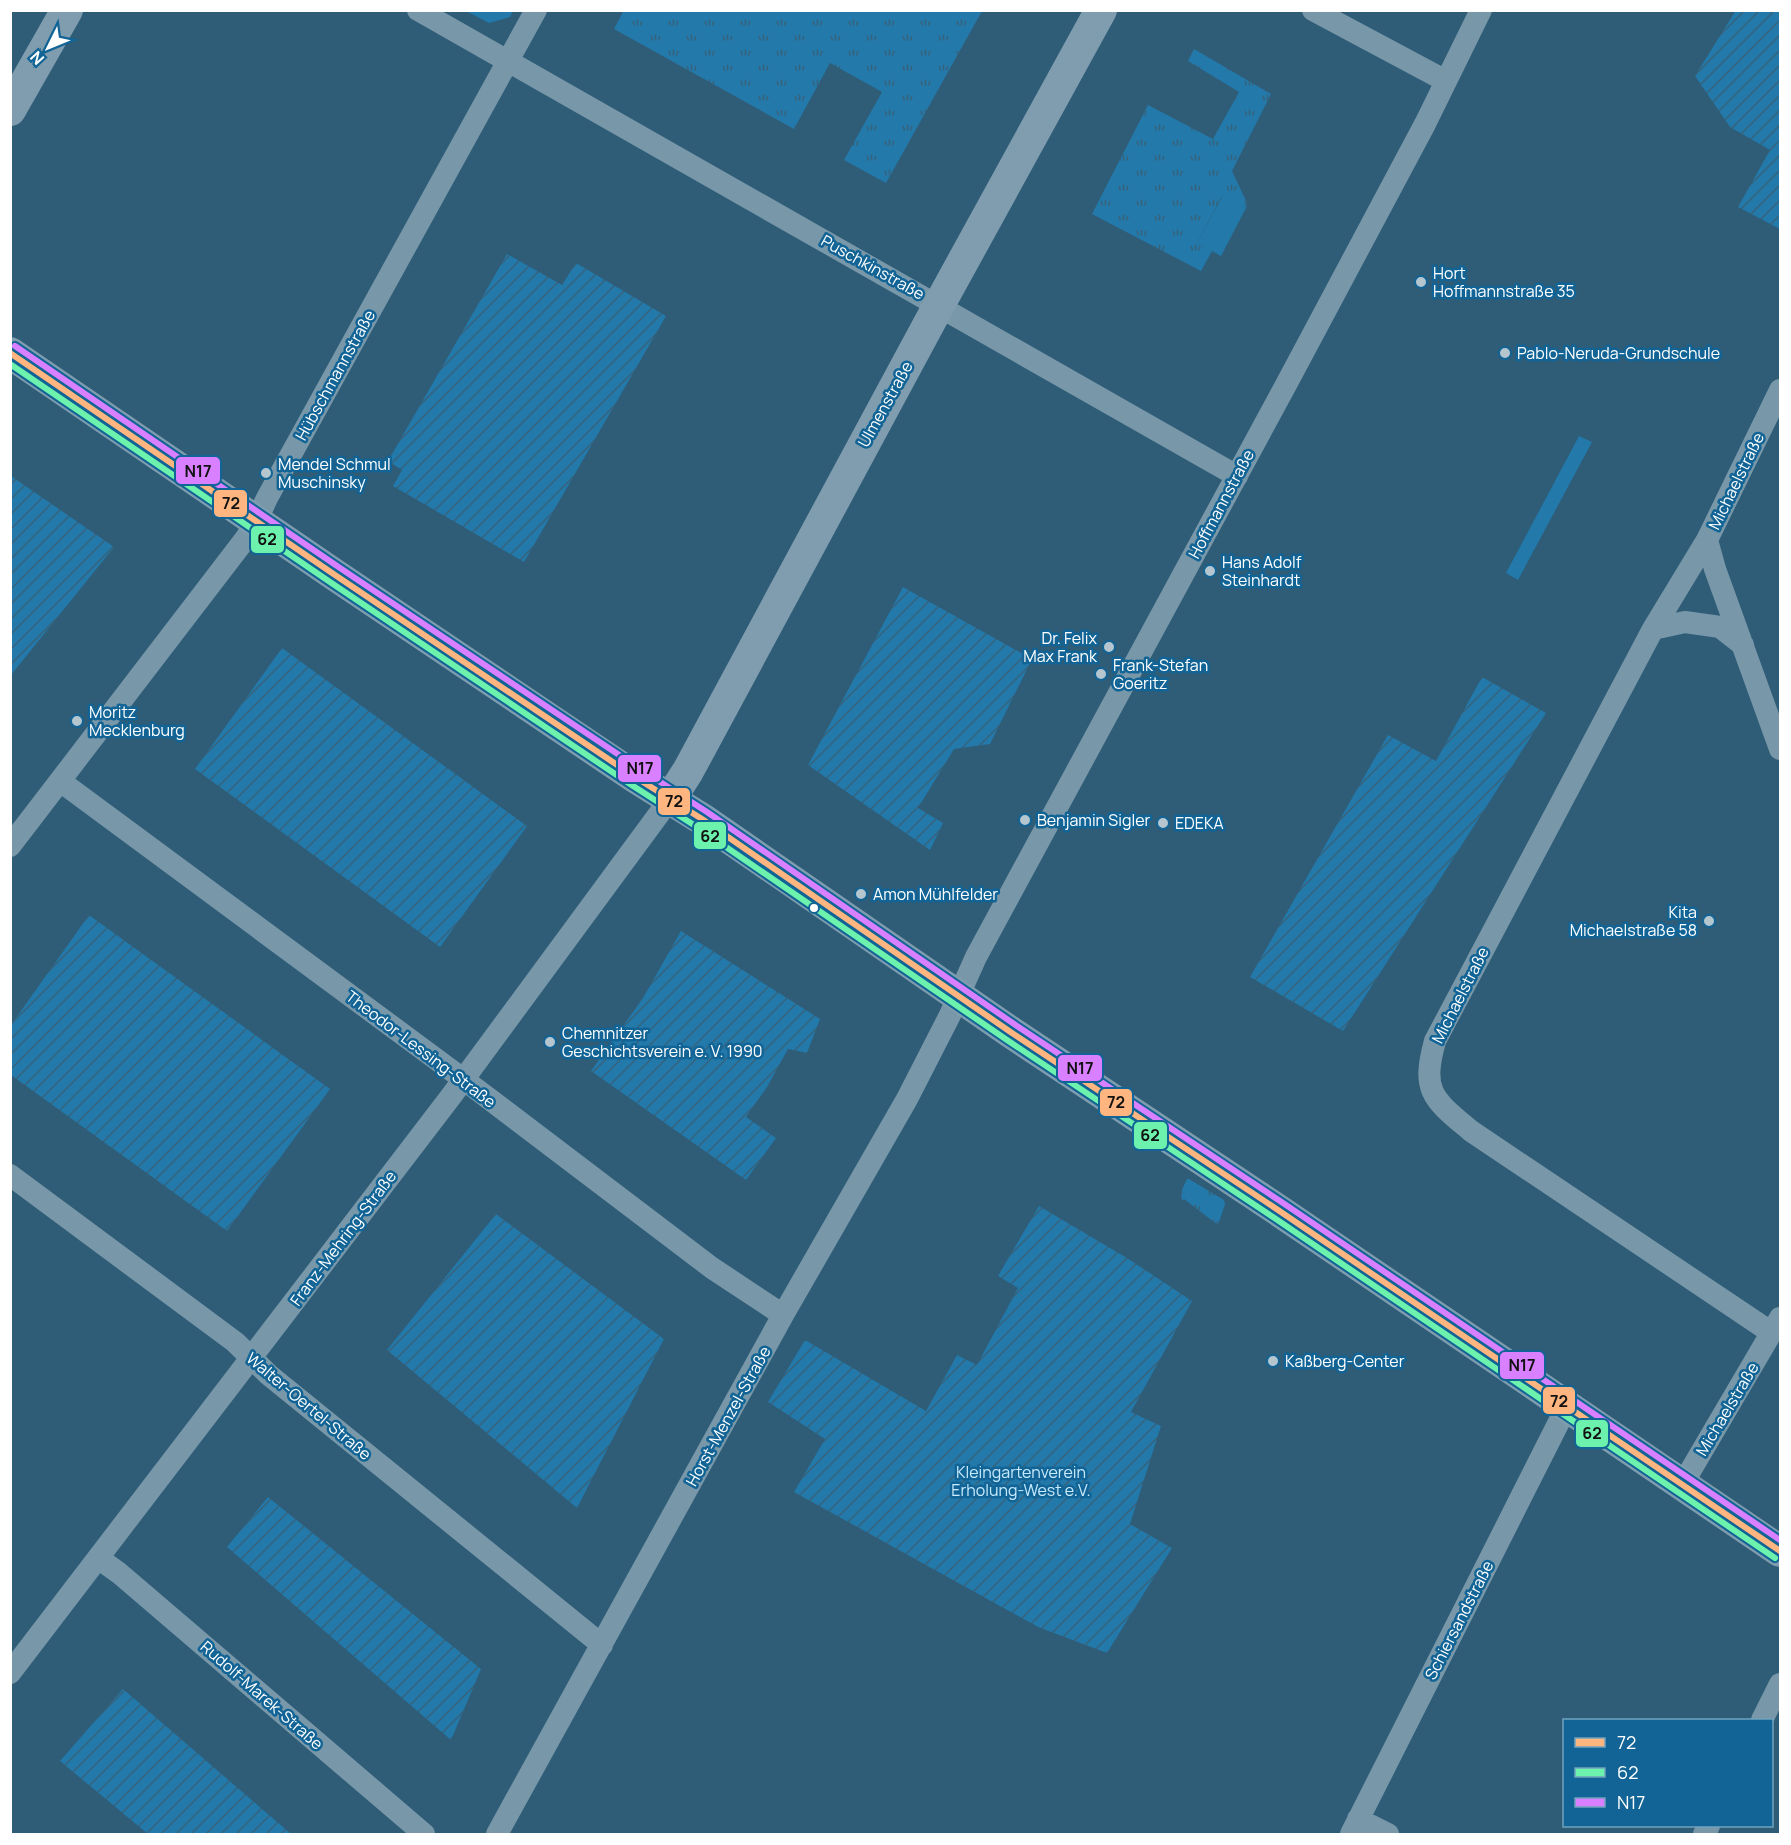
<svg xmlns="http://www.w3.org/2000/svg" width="1791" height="1845" font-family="Manrope,sans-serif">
  <defs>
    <pattern id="grass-tufts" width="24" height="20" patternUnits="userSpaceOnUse" patternTransform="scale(1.5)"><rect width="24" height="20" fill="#2279aa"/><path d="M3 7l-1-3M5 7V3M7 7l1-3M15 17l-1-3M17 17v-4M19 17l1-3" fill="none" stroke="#37627b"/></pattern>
    <pattern id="garden-furrows" width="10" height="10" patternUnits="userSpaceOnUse" patternTransform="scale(1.5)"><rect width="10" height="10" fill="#2279aa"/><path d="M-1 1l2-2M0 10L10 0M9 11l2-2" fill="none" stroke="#37627b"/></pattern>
  </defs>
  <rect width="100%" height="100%" fill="#2f5c77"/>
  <path fill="url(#grass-tufts)" d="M 624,10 L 982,10 L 982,11 L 886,183 L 844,160 L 882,92 L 830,63 L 794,129 L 614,29 Z
    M 1194,49 L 1271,94 L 1232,171 L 1247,203 L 1246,208 L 1222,196 L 1197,243 L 1212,251 L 1201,271 L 1092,214 L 1148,105 L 1213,139 L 1239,92 L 1188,61 Z
    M 1187,1179 L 1189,1179 L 1224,1200 L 1225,1204 L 1218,1225 L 1184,1199 L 1182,1201 L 1181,1192 Z"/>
  <path fill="#2279aa" d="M 466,11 L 513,10 L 513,11 L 510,17 L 489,23 Z
    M 1223,195 L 1246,208 L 1221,256 L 1197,243 Z
    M 1579,436 L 1592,442 L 1518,580 L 1506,573 Z"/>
  <path fill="url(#garden-furrows)" d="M 1736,10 L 1780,11 L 1780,229 L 1738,207 L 1770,150 L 1730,127 L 1695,76 Z
    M 507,254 L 562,285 L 576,263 L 666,316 L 524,562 L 393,486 L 402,470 L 388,461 Z
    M 11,476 L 114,547 L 11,675 Z
    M 903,587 L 1032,659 L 990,744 L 954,749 L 918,808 L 943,823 L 930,850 L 808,765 Z
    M 282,648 L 527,826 L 440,947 L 195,769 Z
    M 1482,677 L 1546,713 L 1343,1031 L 1250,977 L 1388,735 L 1436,761 Z
    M 89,915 L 330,1089 L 227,1231 L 11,1075 L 11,1025 Z
    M 681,931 L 820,1019 L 807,1053 L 788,1049 L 767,1087 L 746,1117 L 776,1138 L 746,1180 L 591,1071 L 643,998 Z
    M 1039,1206 L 1127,1258 L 1192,1301 L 1131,1412 L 1161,1426 L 1130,1524 L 1172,1548 L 1107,1653 L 1038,1627 L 794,1492 L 825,1439 L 768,1402 L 805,1340 L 926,1411 L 957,1355 L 977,1365 L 1018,1288 L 998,1276 Z
    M 496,1214 L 664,1339 L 577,1508 L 387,1350 Z
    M 268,1497 L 481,1669 L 451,1740 L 227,1547 Z
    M 123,1689 L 291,1834 L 148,1834 L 60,1761 Z"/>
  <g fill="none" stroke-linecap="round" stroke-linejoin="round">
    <path stroke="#7898a9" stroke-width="22" d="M 418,10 L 1237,476
      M 1313,10 L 1446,81
      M 1707,540 L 1715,569 L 1780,749
      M 1653,629 L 1685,622 L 1720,627 L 1743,645
      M 60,781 L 463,1079 L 712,1268 L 783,1315
      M 10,846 L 246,538 L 257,520 L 267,498 L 536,10
      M 10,1175 L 235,1342 L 269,1375 L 602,1645
      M 1772,1333 L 1471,1131 C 1433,1099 1421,1092 1435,1041 L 1653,629 L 1707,540 L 1780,390
      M 1682,1485 L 1780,1318
      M 98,1558 L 119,1573 L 424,1834
      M 10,1673 L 452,1095 L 670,799
      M 1762,1720 L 1780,1684
      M 1358,1819 L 1388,1834
      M 497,1834 L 783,1315 L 907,1099 L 950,1015 L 976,957 L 1288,381 L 1425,124 L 1481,10
      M 1351,1834 L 1567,1406
      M 1704,1834 L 1709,1826"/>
    <path stroke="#7f9dae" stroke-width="32" d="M 10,110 L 67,10
      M 10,353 L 335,575 L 635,777 L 702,819 L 1012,1033 L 1278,1210 L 1780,1551
      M 670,799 L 688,771 L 939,305 L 1101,10"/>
    <g stroke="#116495" stroke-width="10">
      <path id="bus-1" d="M 10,353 L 335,575 L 635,777 L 702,819 L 1012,1033 L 1278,1210 L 1780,1551"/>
    </g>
    <g stroke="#116495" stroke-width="10">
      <path id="bus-2" d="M 10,364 L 330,582 L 630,784 L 697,827 L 1007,1040 L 1273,1217 L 1775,1558"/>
    </g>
    <g stroke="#116495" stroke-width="10">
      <path id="bus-3" d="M 15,346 L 340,568 L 640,769 L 707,812 L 1017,1026 L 1283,1203 L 1780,1540"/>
    </g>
    <use href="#bus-1" stroke="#ffb580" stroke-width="6"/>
    <use href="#bus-2" stroke="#6df2ae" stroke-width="6"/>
    <use href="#bus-3" stroke="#d880ff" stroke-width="6"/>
  </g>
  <g fill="#b6c6cf" stroke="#116495" stroke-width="2">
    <circle cx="1421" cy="282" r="6"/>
    <circle cx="1505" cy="353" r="6"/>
    <circle cx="266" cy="473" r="6"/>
    <circle cx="1210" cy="571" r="6"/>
    <circle cx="1109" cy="647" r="6"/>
    <circle cx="1101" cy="674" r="6"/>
    <circle cx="77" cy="721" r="6"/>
    <circle cx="1025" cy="820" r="6"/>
    <circle cx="1163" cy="823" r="6"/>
    <circle cx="861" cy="894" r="6"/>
    <circle cx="1709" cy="921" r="6"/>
    <circle cx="550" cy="1042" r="6"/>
    <circle cx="1273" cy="1361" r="6"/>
  </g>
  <circle fill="#fff" stroke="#116495" stroke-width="2" cx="814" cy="908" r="5"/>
  <g text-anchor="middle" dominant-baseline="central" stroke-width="5" stroke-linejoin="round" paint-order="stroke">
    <g font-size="16" fill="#fff" stroke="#116495">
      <text transform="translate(873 267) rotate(29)">Puschkinstraße</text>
      <text transform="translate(335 375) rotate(-61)">Hübschmannstraße</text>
      <text transform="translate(885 404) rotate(-61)">Ulmenstraße</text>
      <text transform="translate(1736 481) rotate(-64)">Michaelstraße</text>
      <text transform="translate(1221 504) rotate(-62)">Hoffmannstraße</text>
      <text transform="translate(1460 995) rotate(-63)">Michaelstraße</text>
      <text transform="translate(421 1049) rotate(37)">Theodor-Lessing-Straße</text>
      <text transform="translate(343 1238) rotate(-53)">Franz-Mehring-Straße</text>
      <text transform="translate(309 1406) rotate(40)">Walter-Oertel-Straße</text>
      <text transform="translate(1727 1409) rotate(-59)">Michaelstraße</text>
      <text transform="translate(728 1416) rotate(-61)">Horst-Menzel-Straße</text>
      <text transform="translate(1459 1620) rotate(-63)">Schiersandstraße</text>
      <text transform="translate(262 1695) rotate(41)">Rudolf-Marek-Straße</text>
    </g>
    <g font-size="16" fill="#fff" stroke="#116495" text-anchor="start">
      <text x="1433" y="273">Hort<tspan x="1433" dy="18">Hoffmannstraße 35</tspan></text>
      <text x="1517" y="353">Pablo-Neruda-Grundschule</text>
      <text x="278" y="464">Mendel Schmul<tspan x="278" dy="18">Muschinsky</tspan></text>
      <text x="1222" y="562">Hans Adolf<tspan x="1222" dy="18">Steinhardt</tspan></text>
      <text x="1097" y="638" text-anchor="end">Dr. Felix<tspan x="1097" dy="18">Max Frank</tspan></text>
      <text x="1113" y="665">Frank-Stefan<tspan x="1113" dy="18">Goeritz</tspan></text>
      <text x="89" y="712">Moritz<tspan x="89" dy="18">Mecklenburg</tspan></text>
      <text x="1037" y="820">Benjamin Sigler</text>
      <text x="1175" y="823">EDEKA</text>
      <text x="873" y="894">Amon Mühlfelder</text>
      <text x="1697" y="912" text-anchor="end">Kita<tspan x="1697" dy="18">Michaelstraße 58</tspan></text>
      <text x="562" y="1033">Chemnitzer<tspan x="562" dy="18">Geschichtsverein e. V. 1990</tspan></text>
      <text x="1285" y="1361">Kaßberg-Center</text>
    </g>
    <g font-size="16" fill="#c7eafd" stroke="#116495">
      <text x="1021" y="1472">Kleingartenverein<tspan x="1021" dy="18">Erholung-West e.V.</tspan></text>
    </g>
  </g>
  <g stroke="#116495" stroke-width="2">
    <rect x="175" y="456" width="46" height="29" rx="6" fill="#d880ff"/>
    <rect x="213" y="489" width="35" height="29" rx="6" fill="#ffb580"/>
    <rect x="250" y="525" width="35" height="29" rx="6" fill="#6df2ae"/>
    <rect x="617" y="754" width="45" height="29" rx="6" fill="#d880ff"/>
    <rect x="657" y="787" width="34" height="29" rx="6" fill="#ffb580"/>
    <rect x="693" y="821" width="34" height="29" rx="6" fill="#6df2ae"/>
    <rect x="1057" y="1054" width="46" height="28" rx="6" fill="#d880ff"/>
    <rect x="1099" y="1088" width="34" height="29" rx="6" fill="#ffb580"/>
    <rect x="1133" y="1121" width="35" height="29" rx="6" fill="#6df2ae"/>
    <rect x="1499" y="1351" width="46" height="29" rx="6" fill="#d880ff"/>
    <rect x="1542" y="1386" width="34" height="29" rx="6" fill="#ffb580"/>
    <rect x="1575" y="1419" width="34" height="29" rx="6" fill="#6df2ae"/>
  </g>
  <g font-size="16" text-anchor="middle" font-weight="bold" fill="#111">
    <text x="198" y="477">N17</text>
    <text x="231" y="509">72</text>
    <text x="267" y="545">62</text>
    <text x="640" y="774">N17</text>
    <text x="674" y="807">72</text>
    <text x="710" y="842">62</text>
    <text x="1080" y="1074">N17</text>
    <text x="1116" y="1108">72</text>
    <text x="1150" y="1141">62</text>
    <text x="1522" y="1371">N17</text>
    <text x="1559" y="1407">72</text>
    <text x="1592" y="1439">62</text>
  </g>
  <rect width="1791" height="1845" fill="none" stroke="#ffffff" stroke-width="24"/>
  <rect x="1563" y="1719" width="210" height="108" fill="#116495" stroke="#70a2bf" stroke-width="1.5"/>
  <rect x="1575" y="1738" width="30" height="9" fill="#ffb580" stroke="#70a2bf" stroke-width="1.5"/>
  <text x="1617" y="1749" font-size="18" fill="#ffffff">72</text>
  <rect x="1575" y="1768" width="30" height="9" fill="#6df2ae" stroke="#70a2bf" stroke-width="1.5"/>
  <text x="1617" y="1779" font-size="18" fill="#ffffff">62</text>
  <rect x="1575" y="1798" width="30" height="9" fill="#d880ff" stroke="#70a2bf" stroke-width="1.5"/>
  <text x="1617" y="1809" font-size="18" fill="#ffffff">N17</text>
  <g transform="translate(48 48) rotate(227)" stroke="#116495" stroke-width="4.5" paint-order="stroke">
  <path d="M0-4.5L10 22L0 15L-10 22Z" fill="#ffffff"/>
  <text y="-9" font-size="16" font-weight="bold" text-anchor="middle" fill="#ffffff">N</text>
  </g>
</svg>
